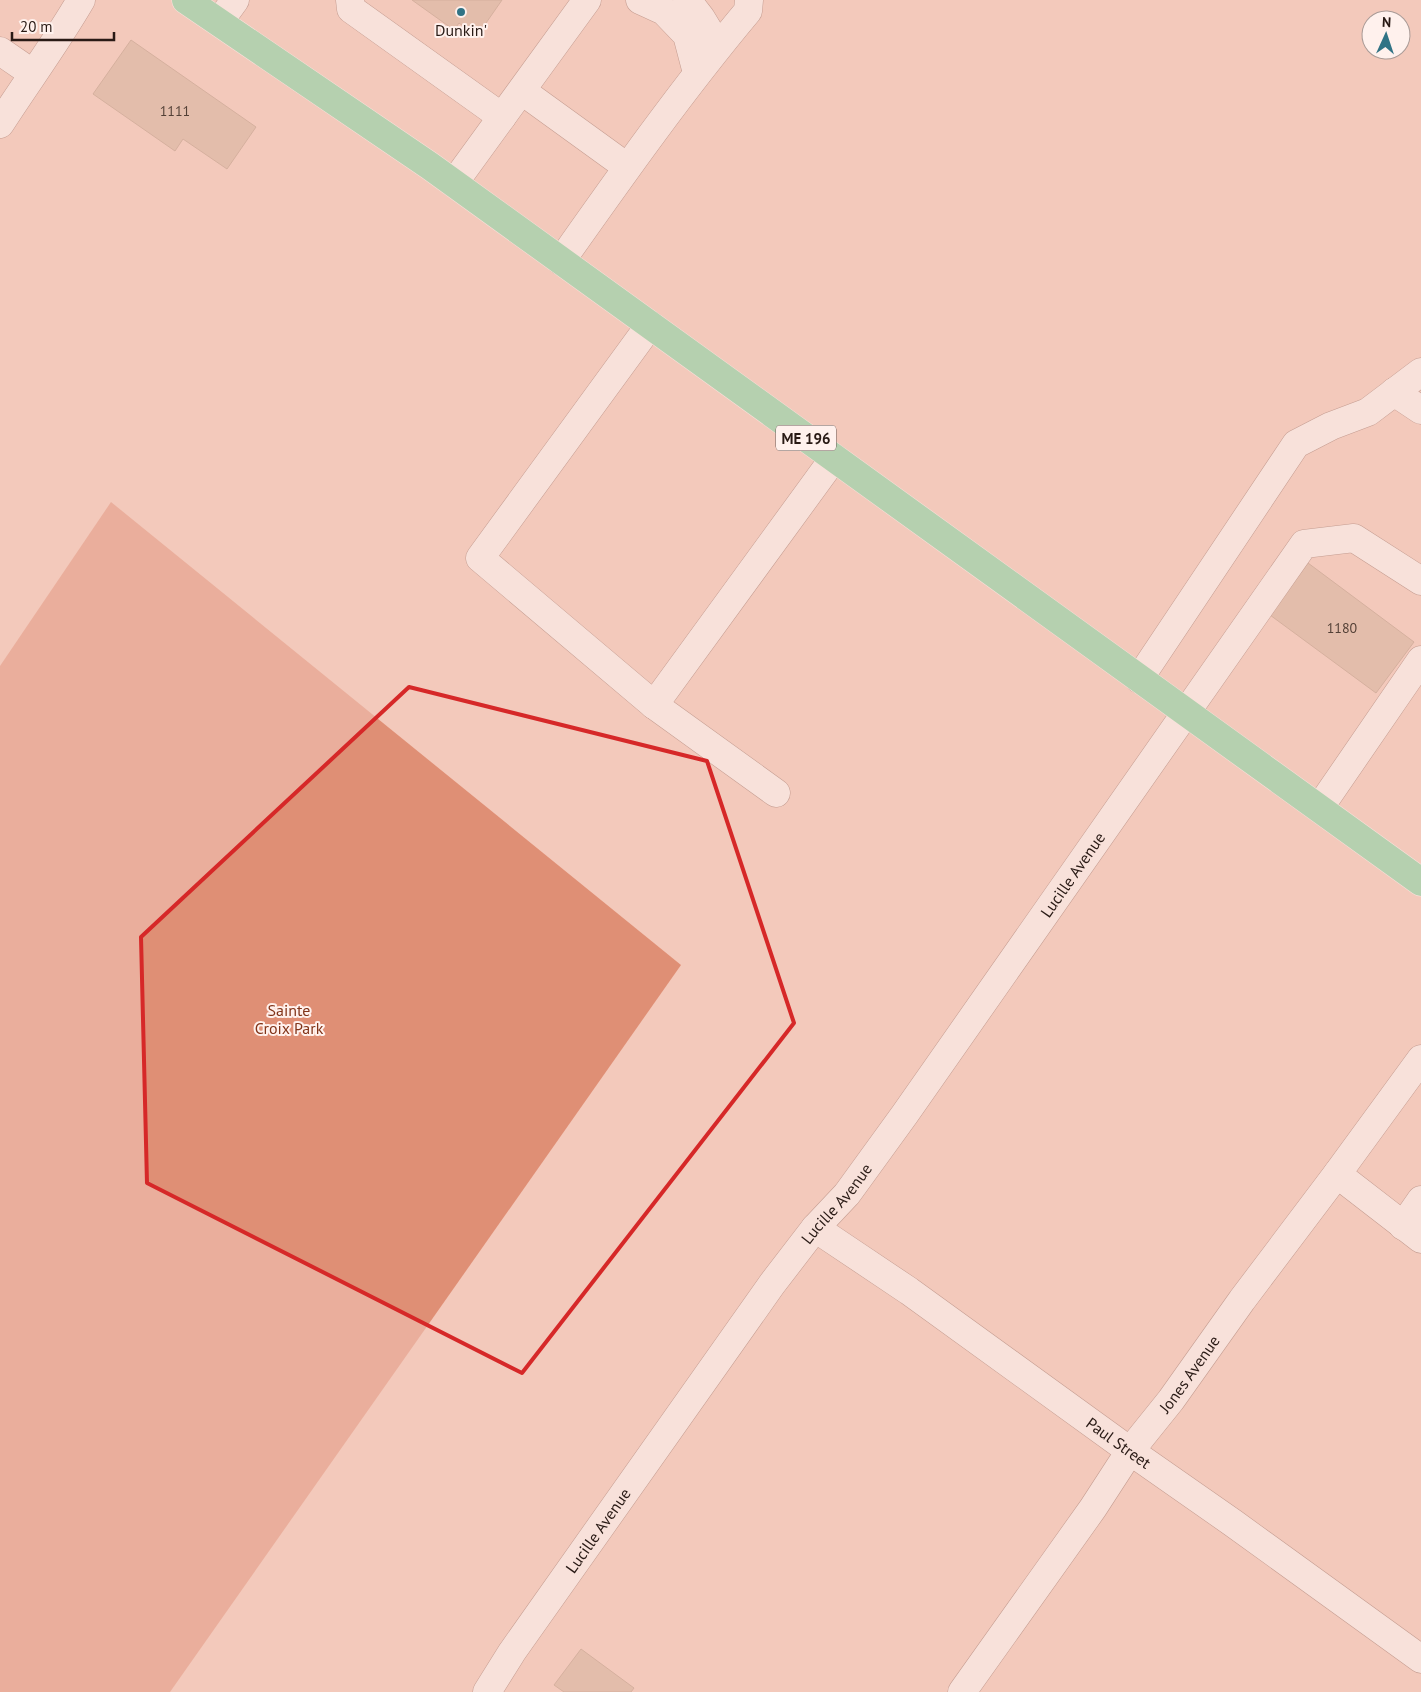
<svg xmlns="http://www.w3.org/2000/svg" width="1421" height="1692" font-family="'PT Sans',sans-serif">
  <rect width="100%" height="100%" fill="#f3c9bb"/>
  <path fill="#df8f75" d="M 111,502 L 681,965 L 170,1692 L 0,1692 L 0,666 Z"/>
  <path fill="#d1b097" stroke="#b2927a" d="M 412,0 L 502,0 L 477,36 L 459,23 L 454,30 Z
    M 131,40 L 256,127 L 227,169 L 183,139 L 175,151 L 93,94 Z
    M 1308,563 L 1414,642 L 1376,693 L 1270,615 Z
    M 581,1649 L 634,1688 L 631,1692 L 564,1692 L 554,1685 Z"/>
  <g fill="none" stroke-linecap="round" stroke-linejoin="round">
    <g stroke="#8f695d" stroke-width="29">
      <g id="minor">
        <path d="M 350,0 L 351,9 L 502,117"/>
        <path d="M 640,0 L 664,11 L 687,35 L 697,73"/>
        <path d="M 687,0 L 701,18 L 718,46"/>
        <path d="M 219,22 L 235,0"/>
        <path d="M 0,51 L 32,73"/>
        <path d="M 522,91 L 627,167"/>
        <path d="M 0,124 C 27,82 56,43 81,0"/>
        <path d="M 454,183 L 587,0"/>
        <path d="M 561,261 C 621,176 681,91 748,11 L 749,0"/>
        <path d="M 650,325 L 480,558 L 654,705"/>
        <path d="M 1394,392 L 1421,410"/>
        <path d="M 1139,679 L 1296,444 L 1331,426 L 1368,412 L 1421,372"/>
        <path d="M 776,793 L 654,705 L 834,458"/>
        <path d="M 1320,807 L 1421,660"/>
        <path d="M 1337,1174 L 1421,1239"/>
        <path d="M 1403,1226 L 1421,1200"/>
        <path id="s1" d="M 815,1228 L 909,1291 L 1130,1451 L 1233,1523 L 1421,1659"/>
        <path id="s2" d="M 487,1692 L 512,1652 L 772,1284 L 815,1228 L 847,1194 L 905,1114 L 1304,544 L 1354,538 L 1421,581"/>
        <path id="s3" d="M 962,1692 L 1093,1508 L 1130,1451 L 1171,1400 L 1242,1300 L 1337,1174 L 1421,1059"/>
      </g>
    </g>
    <g stroke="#fff" stroke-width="29">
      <path id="highway" d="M 186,0 L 430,166 L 1421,882"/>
    </g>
    <use href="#minor" stroke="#fff" stroke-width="28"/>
    <use href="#highway" stroke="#6adaa0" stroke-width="28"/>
  </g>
  <path d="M0 0H1421V1692H0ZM 409,687 L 707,761 L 794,1023 L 522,1373 L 147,1183 L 141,937 Z" fill="#f3c9bb" fill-opacity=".55" fill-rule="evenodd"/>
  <path fill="none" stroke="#d62828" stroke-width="4" stroke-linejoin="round" d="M 409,687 L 707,761 L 794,1023 L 522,1373 L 147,1183 L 141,937 Z"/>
  <circle fill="#317385" stroke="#fff1ed" stroke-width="2" cx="461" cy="12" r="5"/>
  <g text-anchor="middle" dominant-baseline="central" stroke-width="4" stroke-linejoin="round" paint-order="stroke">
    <g font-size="14" fill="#534036">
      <text x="175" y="111">1111</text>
      <text x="1342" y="628">1180</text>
    </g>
    <rect fill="#fff1ed" stroke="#695a56" stroke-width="1" x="776" y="425.5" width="60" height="25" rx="4"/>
    <g font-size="15" font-weight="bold" fill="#291a15">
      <text x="806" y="438">ME 196</text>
    </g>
    <g font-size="16" fill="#291a15" stroke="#fff1ed">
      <text x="461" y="30">Dunkin'</text>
    </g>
    <g font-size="16" fill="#291a15" stroke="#fff1ed">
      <text stroke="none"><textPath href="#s2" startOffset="1006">Lucille Avenue</textPath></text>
      <text stroke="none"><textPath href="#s2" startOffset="601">Lucille Avenue</textPath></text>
      <text stroke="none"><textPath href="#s3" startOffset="391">Jones Avenue</textPath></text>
      <text stroke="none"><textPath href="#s1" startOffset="372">Paul Street</textPath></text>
      <text stroke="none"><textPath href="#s2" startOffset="196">Lucille Avenue</textPath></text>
    </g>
    <g font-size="16" fill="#823419" stroke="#fff1ed">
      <text x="289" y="1010">Sainte<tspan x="289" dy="18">Croix Park</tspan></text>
    </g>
  </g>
  <g transform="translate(1386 35) rotate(3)"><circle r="24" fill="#fff1ed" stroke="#a99b97"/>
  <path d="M0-4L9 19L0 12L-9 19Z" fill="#317385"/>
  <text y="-8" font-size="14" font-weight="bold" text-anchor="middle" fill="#291a15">N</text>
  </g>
  <path d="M12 32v8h102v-8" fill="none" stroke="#291a15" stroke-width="2.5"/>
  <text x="20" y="32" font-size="15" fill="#291a15" stroke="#fff1ed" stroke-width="4" paint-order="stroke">20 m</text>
</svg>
